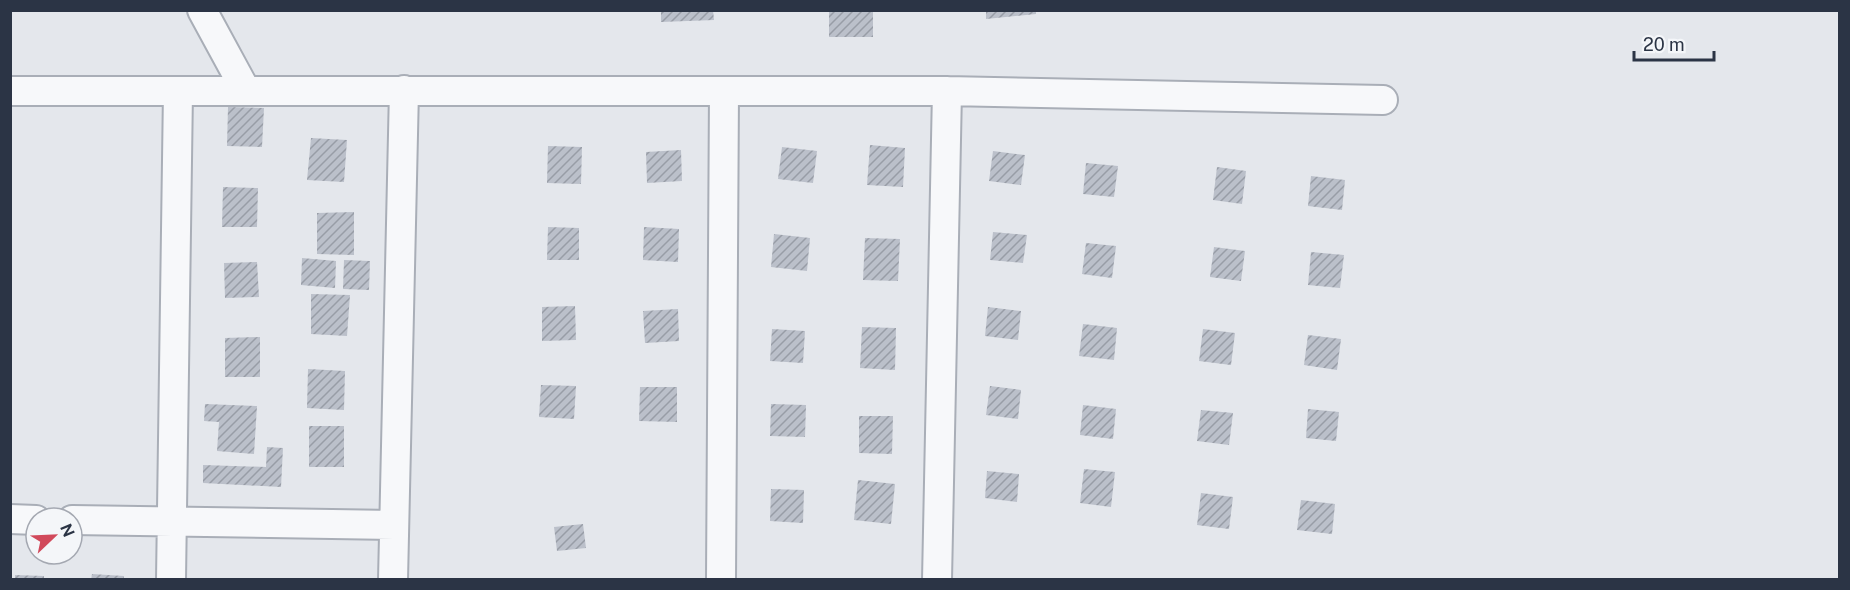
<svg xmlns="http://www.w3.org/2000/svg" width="1850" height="590" font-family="'Public Sans',sans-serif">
  <defs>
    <pattern id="building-hatch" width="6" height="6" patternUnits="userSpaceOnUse" patternTransform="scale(1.5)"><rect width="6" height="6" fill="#bbc0ca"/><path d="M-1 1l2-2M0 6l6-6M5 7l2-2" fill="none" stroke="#989da6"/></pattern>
  </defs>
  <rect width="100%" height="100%" fill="#e4e7ec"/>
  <path fill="url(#building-hatch)" d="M 661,10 L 713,10 L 714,20 L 661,22 Z
    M 829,10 L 873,10 L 873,37 L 829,37 Z
    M 986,10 L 1036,10 L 1036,14 L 986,19 Z
    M 228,107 L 264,108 L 262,147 L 227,146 Z
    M 311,138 L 347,140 L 344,182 L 307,180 Z
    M 870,145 L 905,148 L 903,187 L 867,185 Z
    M 548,146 L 582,147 L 581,184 L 547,183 Z
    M 782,147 L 817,151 L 813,183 L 778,179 Z
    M 681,150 L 682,181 L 647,183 L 646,152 Z
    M 993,151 L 1025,155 L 1021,185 L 989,181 Z
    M 1086,163 L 1118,166 L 1114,197 L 1083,194 Z
    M 1217,167 L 1246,171 L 1242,204 L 1213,200 Z
    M 1311,176 L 1345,180 L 1342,210 L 1308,206 Z
    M 223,187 L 258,188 L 257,227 L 222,227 Z
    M 354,212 L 354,255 L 317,254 L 317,213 Z
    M 548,227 L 579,228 L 579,260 L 547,260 Z
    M 644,227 L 679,229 L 678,262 L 643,260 Z
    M 993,232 L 1027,235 L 1023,263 L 990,260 Z
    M 774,234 L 810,238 L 807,271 L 771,267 Z
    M 865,238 L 900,239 L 898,281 L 863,280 Z
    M 1086,243 L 1116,246 L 1112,278 L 1082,274 Z
    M 1214,247 L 1245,251 L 1241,281 L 1210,277 Z
    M 1311,252 L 1344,255 L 1340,288 L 1308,285 Z
    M 302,258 L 336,261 L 335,288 L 301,285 Z
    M 344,260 L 370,261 L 369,290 L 343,289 Z
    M 257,262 L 259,297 L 225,298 L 224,263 Z
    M 311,294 L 350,295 L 347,336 L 311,334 Z
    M 575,306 L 576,340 L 542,341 L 542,307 Z
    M 988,307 L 1021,311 L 1018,340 L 985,336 Z
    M 678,309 L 679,341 L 645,343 L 643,311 Z
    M 1083,324 L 1117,328 L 1114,360 L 1079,356 Z
    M 862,327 L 896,328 L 895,370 L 860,368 Z
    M 772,329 L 805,331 L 803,363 L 770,361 Z
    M 1203,329 L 1235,333 L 1231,365 L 1199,361 Z
    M 1308,335 L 1341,339 L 1337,370 L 1304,365 Z
    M 260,337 L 260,377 L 225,377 L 225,338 Z
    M 308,369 L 345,371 L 344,410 L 307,408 Z
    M 541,385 L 576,386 L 574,419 L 539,417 Z
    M 990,386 L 1021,390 L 1018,419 L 986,415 Z
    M 640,387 L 677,387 L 677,422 L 639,421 Z
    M 205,404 L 257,406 L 254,454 L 217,451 L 219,422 L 204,421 Z
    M 771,404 L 806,405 L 805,437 L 770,436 Z
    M 1083,405 L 1116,409 L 1113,439 L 1080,435 Z
    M 1308,409 L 1339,412 L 1336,441 L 1306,438 Z
    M 1201,410 L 1233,413 L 1229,445 L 1197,441 Z
    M 859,416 L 893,416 L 892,454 L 859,453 Z
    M 309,426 L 344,426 L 344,467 L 309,467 Z
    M 267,447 L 283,448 L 281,487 L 203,483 L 203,465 L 266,467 Z
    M 1084,469 L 1115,472 L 1111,507 L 1080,503 Z
    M 987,471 L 1019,474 L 1017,502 L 985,498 Z
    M 858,480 L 895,484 L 891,524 L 854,520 Z
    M 771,489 L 804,490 L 803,523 L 770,521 Z
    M 1201,493 L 1233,497 L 1229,529 L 1197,525 Z
    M 1301,500 L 1335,504 L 1332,534 L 1297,530 Z
    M 583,524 L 586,548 L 557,551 L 554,527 Z
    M 92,574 L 124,576 L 124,580 L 91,580 Z
    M 15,575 L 44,576 L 44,580 L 15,580 Z"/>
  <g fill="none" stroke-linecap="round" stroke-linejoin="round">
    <g stroke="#a9aeb7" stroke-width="32">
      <path id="minor" d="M 202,10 L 246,91
        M 10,91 L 947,91 L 1383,100
        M 10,519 L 36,520
        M 72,520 L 394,525
        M 171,580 L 178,91
        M 393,580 L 404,90
        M 721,580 L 724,92
        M 937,580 L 947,91"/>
    </g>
    <use href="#minor" stroke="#f7f8fa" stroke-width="28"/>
  </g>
  <rect width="1850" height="590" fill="none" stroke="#2b3445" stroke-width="24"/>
  <g transform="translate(54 536) rotate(67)"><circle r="28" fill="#f4f6f9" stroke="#a4a8b1" stroke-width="1.5"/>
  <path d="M0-4.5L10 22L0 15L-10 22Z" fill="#d1495b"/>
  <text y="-9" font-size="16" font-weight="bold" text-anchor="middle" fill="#2b3445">N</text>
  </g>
  <path d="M1634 51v9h80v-9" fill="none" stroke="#2b3445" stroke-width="3"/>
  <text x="1643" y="51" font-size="18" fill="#2b3445" stroke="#f4f6f9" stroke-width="4.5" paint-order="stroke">20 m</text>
</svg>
